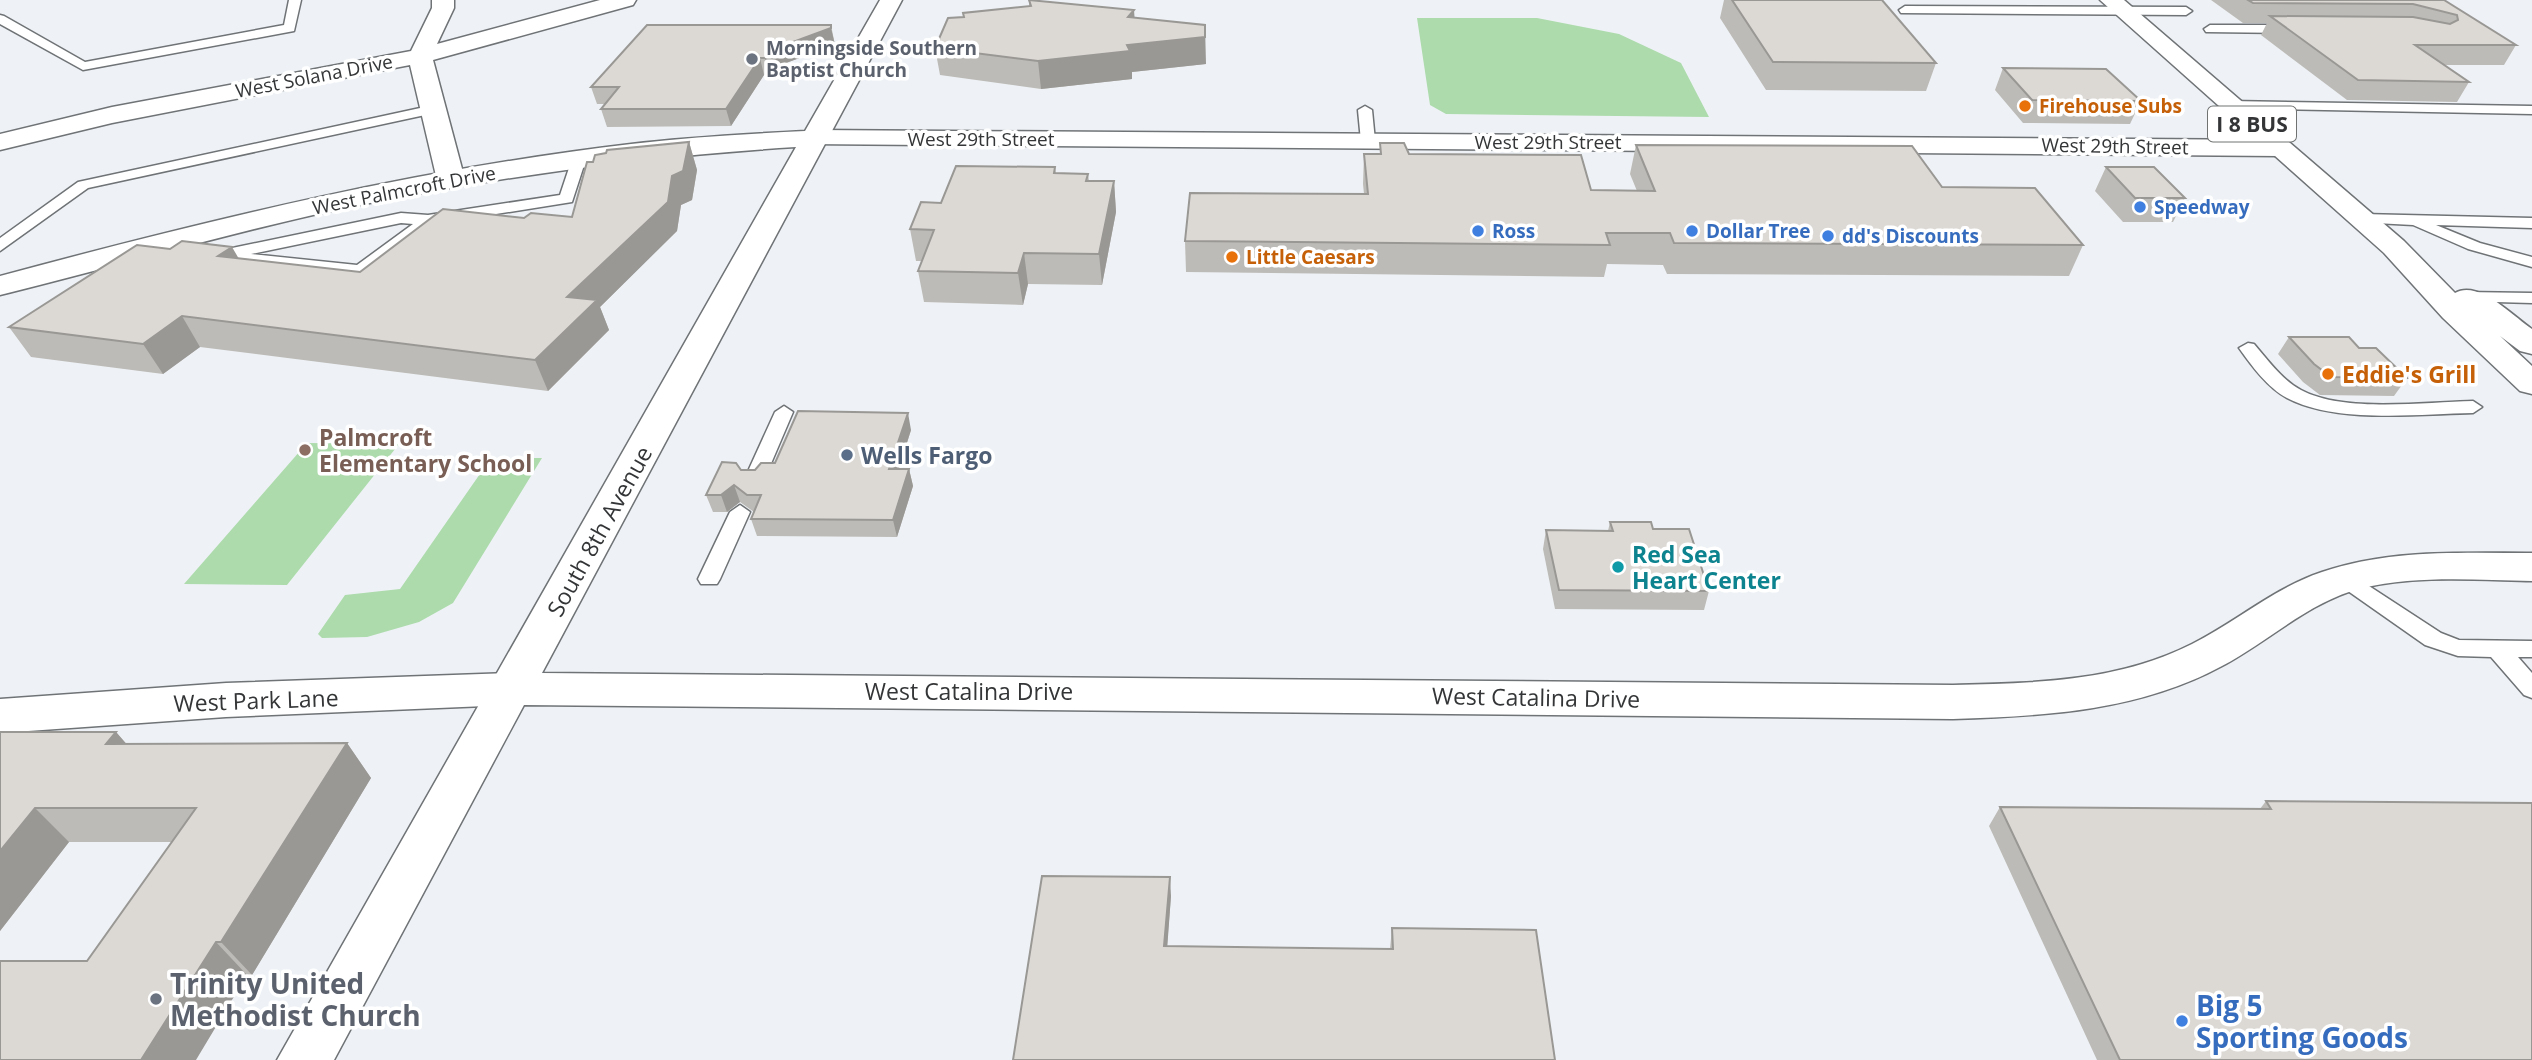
<svg xmlns="http://www.w3.org/2000/svg" width="2532" height="1060" font-family="'Open Sans',sans-serif">
  <rect width="100%" height="100%" fill="#eef2f6"/>
  <path fill="#addbac" d="M 1417,18 L 1537,18 L 1619,34 L 1681,63 L 1709,117 L 1446,114 L 1430,105 Z
    M 307,443 L 399,444 L 287,585 L 184,584 Z
    M 491,458 L 542,458 L 453,603 L 419,622 L 367,637 L 322,638 L 318,634 L 345,595 L 400,589 Z"/>
  <g fill="none" stroke-linecap="round" stroke-linejoin="round">
    <g stroke="#6f7376" stroke-width="3">
      <path id="service" d="M 289,0 L 301,0 L 294,31 L 83,70 L 0,24 L 0,15 L 4,16 L 85,62 L 284,25 Z
        M 1905,6 L 2186,7 L 2192,11 L 2186,15 L 1901,13 L 1899,10 Z
        M 2210,25 L 2292,25 L 2298,29 L 2292,33 L 2206,32 L 2204,29 Z
        M 2230,101 L 2532,106 L 2532,114 L 2225,108 L 2225,102 Z
        M 434,105 L 439,106 L 439,112 L 88,188 L 0,251 L 0,238 L 78,182 Z
        M 1365,106 L 1372,110 L 1375,141 L 1368,145 L 1361,141 L 1358,110 Z
        M 579,155 L 586,159 L 572,202 L 433,224 L 366,274 L 244,263 L 238,261 L 237,257 L 208,263 L 200,258 L 208,253 L 401,213 L 428,215 L 560,195 L 572,159 ZM 401,223 L 413,224 L 357,265 L 251,254 Z
        M 2362,214 L 2532,218 L 2532,228 L 2436,225 L 2480,243 L 2532,257 L 2532,267 L 2468,249 L 2413,225 L 2356,222 L 2356,216 Z
        M 2465,292 L 2532,293 L 2532,303 L 2459,301 L 2456,297 L 2459,293 Z
        M 2248,343 L 2254,344 C 2268,360 2282,380 2301,390 C 2344,413 2425,402 2473,401 L 2482,407 L 2473,413 C 2419,414 2336,424 2287,398 C 2268,388 2251,365 2239,348 Z
        M 784,406 L 793,412 L 764,480 L 761,485 L 747,485 L 744,480 L 775,412 Z
        M 740,505 L 750,512 L 720,579 L 717,584 L 701,584 L 698,579 L 730,512 Z
        M 2346,571 L 2441,633 L 2459,640 L 2532,641 L 2532,657 L 2518,657 L 2532,673 L 2532,698 L 2524,695 L 2491,657 L 2458,656 L 2425,645 L 2338,584 L 2335,579 L 2338,574 Z"/>
    </g>
    <g stroke="#6f7376" stroke-width="3">
      <path id="minor" d="M 432,0 L 454,0 L 454,8 L 437,44 L 600,0 L 636,0 L 633,5 L 433,60 L 465,180 L 461,186 L 441,186 L 437,180 L 410,65 L 112,123 L 0,150 L 0,134 L 112,107 L 411,51 L 432,8 Z
        M 816,130 L 2279,140 L 2288,142 L 2292,148 L 2288,154 L 2279,156 L 807,144 L 803,138 L 807,132 Z
        M 511,673 L 526,677 L 533,689 L 526,701 L 511,705 L 226,717 L 0,733 L 0,699 L 226,683 Z"/>
    </g>
    <g stroke="#6f7376" stroke-width="3">
      <path id="tertiary" d="M 880,0 L 902,0 L 542,673 L 1953,685 C 2034,683 2117,682 2192,644 C 2236,622 2274,588 2322,572 C 2390,549 2461,553 2532,553 L 2532,581 C 2476,580 2417,575 2362,588 C 2310,601 2269,641 2222,666 C 2139,711 2046,716 1953,719 L 524,705 L 334,1060 L 277,1060 L 796,147 C 633,157 473,180 313,215 C 208,239 105,269 0,295 L 0,276 C 208,220 417,169 631,144 C 689,137 747,134 805,131 Z"/>
    </g>
    <g stroke="#6f7376" stroke-width="3">
      <path id="primary" d="M 2100,0 L 2124,0 L 2404,241 L 2455,293 C 2478,279 2513,316 2532,329 L 2532,354 L 2520,351 L 2500,336 L 2532,366 L 2532,394 L 2520,391 L 2443,318 L 2384,253 Z"/>
    </g>
    <use href="#service" fill="#fff" fill-rule="evenodd"/>
    <use href="#minor" fill="#fff" fill-rule="evenodd"/>
    <use href="#tertiary" fill="#fff" fill-rule="evenodd"/>
    <use href="#primary" fill="#fff" fill-rule="evenodd"/>
  </g>
  <path fill="#bdbbb7" d="M 1029,0 L 1134,10 L 1134,17 L 1206,64 L 1132,72 L 1132,79 L 1041,89 L 940,75 L 935,48 L 964,17 L 1029,6 Z
    M 1724,0 L 1882,0 L 1936,63 L 1926,91 L 1766,90 L 1720,18 Z
    M 2211,0 L 2444,0 L 2516,45 L 2504,65 L 2445,65 L 2469,82 L 2457,102 L 2347,100 L 2261,35 L 2267,23 L 2243,23 Z
    M 831,25 L 835,45 L 775,67 L 769,75 L 764,75 L 731,126 L 607,127 L 601,109 L 605,104 L 597,104 L 591,87 Z
    M 2003,68 L 2141,101 L 2130,124 L 2023,123 L 1995,90 Z
    M 689,142 L 697,170 L 692,200 L 681,205 L 677,231 L 600,307 L 609,330 L 548,391 L 200,347 L 163,374 L 31,357 L 9,327 L 239,258 L 360,272 L 524,218 L 572,217 L 593,162 Z
    M 1380,143 L 1409,154 L 1591,190 L 1637,191 L 1630,174 L 1636,145 L 1942,187 L 2083,245 L 2069,276 L 1667,274 L 1663,265 L 1607,264 L 1604,277 L 1186,272 L 1185,241 L 1364,194 L 1363,184 L 1364,154 L 1380,154 Z
    M 1055,167 L 1056,173 L 1088,174 L 1089,181 L 1114,181 L 1116,212 L 1102,285 L 1028,284 L 1023,305 L 924,302 L 918,271 L 922,261 L 916,261 L 910,229 L 941,203 Z
    M 2106,167 L 2185,198 L 2173,222 L 2123,222 L 2095,191 Z
    M 2289,337 L 2359,348 L 2407,378 L 2394,396 L 2320,395 L 2303,382 L 2278,354 Z
    M 911,430 L 899,469 L 909,469 L 913,486 L 897,537 L 757,536 L 751,519 L 754,512 L 740,502 L 727,512 L 713,512 L 706,495 L 741,470 L 755,470 L 775,463 Z
    M 1610,522 L 1653,529 L 1709,591 L 1704,610 L 1555,609 L 1543,549 L 1546,530 L 1608,531 Z
    M 0,732 L 116,732 L 126,744 L 347,743 L 371,778 L 252,975 L 87,961 L 172,842 L 69,842 L 0,931 Z
    M 2266,801 L 2532,1060 L 2097,1060 L 1989,826 L 2000,807 L 2260,809 Z
    M 1171,896 L 1167,946 L 1390,949 L 1392,928 L 1555,1060 L 1013,1060 Z"/>
  <path fill="#9a9895" d="M 1134,10 L 1136,37 L 1128,17 Z
    M 1205,25 L 1206,64 L 1132,72 L 1132,79 L 1041,89 L 1038,61 L 1127,45 Z
    M 831,28 L 835,45 L 775,67 L 769,75 L 765,58 L 771,50 Z
    M 760,58 L 764,75 L 731,126 L 726,109 Z
    M 689,142 L 697,170 L 692,200 L 681,205 L 677,231 L 600,307 L 609,330 L 548,391 L 535,360 L 567,297 L 672,176 Z
    M 1114,181 L 1116,212 L 1102,285 L 1099,254 Z
    M 232,247 L 249,276 L 218,256 Z
    M 1024,253 L 1028,284 L 1023,305 L 1018,273 Z
    M 182,316 L 200,347 L 163,374 L 143,344 Z
    M 908,413 L 911,430 L 893,486 L 889,469 Z
    M 909,469 L 913,486 L 897,537 L 893,520 Z
    M 734,485 L 740,502 L 727,512 L 721,495 Z
    M 116,732 L 146,766 L 106,744 Z
    M 347,743 L 371,778 L 252,975 L 221,942 Z
    M 35,808 L 69,842 L 0,931 L 0,851 Z
    M 1170,877 L 1171,896 L 1166,964 L 1164,946 Z
    M 216,942 L 247,975 L 196,1060 L 141,1060 Z"/>
  <path fill="#dcd9d5" stroke="#9a9895" stroke-width="2" d="M 1029,0 L 1134,10 L 1128,17 L 1205,25 L 1205,37 L 1127,45 L 1130,51 L 1038,61 L 935,48 L 948,18 L 964,17 L 963,13 L 1031,6 Z
    M 1732,0 L 1882,0 L 1936,63 L 1773,62 Z
    M 2248,0 L 2444,0 L 2516,45 L 2415,45 L 2469,82 L 2358,80 L 2270,16 L 2413,17 L 2450,24 L 2458,20 L 2457,15 L 2413,4 L 2253,3 Z
    M 647,25 L 831,25 L 831,28 L 771,50 L 765,58 L 760,58 L 726,109 L 601,109 L 619,87 L 591,87 Z
    M 2003,68 L 2106,69 L 2141,101 L 2032,100 Z
    M 689,142 L 683,171 L 672,176 L 668,202 L 567,297 L 597,300 L 535,360 L 182,316 L 143,344 L 9,327 L 137,245 L 170,249 L 182,241 L 232,247 L 218,256 L 360,272 L 443,209 L 524,218 L 531,213 L 572,217 L 587,162 L 593,162 L 595,155 L 606,153 L 607,150 Z
    M 1380,143 L 1404,143 L 1409,154 L 1581,155 L 1591,190 L 1655,191 L 1636,145 L 1912,146 L 1942,187 L 2035,188 L 2083,245 L 1674,243 L 1670,233 L 1606,233 L 1610,245 L 1185,241 L 1190,193 L 1368,194 L 1364,154 L 1381,154 Z
    M 956,166 L 1055,167 L 1054,173 L 1088,174 L 1086,181 L 1114,181 L 1099,254 L 1024,253 L 1018,273 L 918,271 L 934,230 L 910,229 L 921,202 L 941,203 Z
    M 2106,167 L 2154,167 L 2185,198 L 2135,198 Z
    M 2289,337 L 2349,337 L 2359,348 L 2376,348 L 2407,378 L 2331,377 L 2314,364 Z
    M 798,411 L 908,413 L 889,469 L 909,469 L 893,520 L 751,519 L 761,495 L 747,495 L 734,485 L 721,495 L 706,495 L 722,462 L 736,463 L 741,470 L 755,470 L 761,463 L 775,463 Z
    M 1610,522 L 1651,522 L 1653,529 L 1689,529 L 1709,591 L 1559,590 L 1546,530 L 1613,531 Z
    M 0,732 L 116,732 L 106,744 L 347,743 L 221,942 L 216,942 L 141,1060 L 0,1060 L 0,961 L 87,961 L 196,808 L 35,808 L 0,851 Z
    M 2266,801 L 2532,803 L 2532,1060 L 2120,1060 L 2000,807 L 2271,809 Z
    M 1042,876 L 1170,877 L 1164,946 L 1393,949 L 1392,928 L 1536,930 L 1555,1060 L 1013,1060 Z"/>
  <g fill="#6b7280" stroke="#fff" stroke-width="2.5">
    <circle cx="752" cy="59" r="7"/>
    <circle cx="156" cy="999" r="7"/>
  </g>
  <g fill="#e8710a" stroke="#fff" stroke-width="2.5">
    <circle cx="2025" cy="106" r="7"/>
    <circle cx="1232" cy="257" r="7"/>
    <circle cx="2328" cy="374" r="7"/>
  </g>
  <g fill="#3f7fe0" stroke="#fff" stroke-width="2.5">
    <circle cx="2140" cy="207" r="7"/>
    <circle cx="1478" cy="231" r="7"/>
    <circle cx="1692" cy="231" r="7"/>
    <circle cx="1828" cy="236" r="7"/>
    <circle cx="2182" cy="1021" r="7"/>
  </g>
  <circle fill="#8d6e63" stroke="#fff" stroke-width="2.5" cx="305" cy="450" r="7"/>
  <circle fill="#5c6f8a" stroke="#fff" stroke-width="2.5" cx="847" cy="455" r="7"/>
  <circle fill="#0f9aa8" stroke="#fff" stroke-width="2.5" cx="1618" cy="567" r="7"/>
  <g text-anchor="middle" dominant-baseline="central" stroke-width="7" stroke-linejoin="round" paint-order="stroke">
    <g font-size="19" font-weight="bold" fill="#5b616d" stroke="#fff" text-anchor="start">
      <text x="766" y="48">Morningside Southern<tspan x="766" dy="22">Baptist Church</tspan></text>
    </g>
    <g font-size="19" fill="#333536" stroke="#fff">
      <text transform="translate(314 76) rotate(-11)">West Solana Drive</text>
      <text x="981" y="139">West 29th Street</text>
      <text x="1548" y="142">West 29th Street</text>
      <text transform="translate(2115 146) rotate(1)">West 29th Street</text>
      <text transform="translate(404 190) rotate(-11)">West Palmcroft Drive</text>
    </g>
    <g font-size="19" font-weight="bold" fill="#c56008" stroke="#fff" text-anchor="start">
      <text x="2039" y="106">Firehouse Subs</text>
      <text x="1246" y="257">Little Caesars</text>
    </g>
    <g font-size="19" font-weight="bold" fill="#366cbe" stroke="#fff" text-anchor="start">
      <text x="2154" y="207">Speedway</text>
      <text x="1492" y="231">Ross</text>
      <text x="1706" y="231">Dollar Tree</text>
      <text x="1842" y="236">dd's Discounts</text>
    </g>
    <rect fill="#fff" stroke="#707272" stroke-width="2" x="2208" y="106.5" width="88" height="35" rx="5"/>
    <g font-size="21" font-weight="bold" fill="#333536">
      <text x="2252" y="124">I 8 BUS</text>
    </g>
    <g font-size="23" font-weight="bold" fill="#c56008" stroke="#fff" text-anchor="start">
      <text x="2342" y="374">Eddie's Grill</text>
    </g>
    <g font-size="23" font-weight="bold" fill="#785e54" stroke="#fff" text-anchor="start">
      <text x="319" y="437">Palmcroft<tspan x="319" dy="26">Elementary School</tspan></text>
    </g>
    <g font-size="23" font-weight="bold" fill="#4e5e75" stroke="#fff" text-anchor="start">
      <text x="861" y="455">Wells Fargo</text>
    </g>
    <g font-size="23" fill="#333536" stroke="#fff">
      <text transform="translate(599 531) rotate(-61)">South 8th Avenue</text>
      <text x="969" y="691">West Catalina Drive</text>
      <text transform="translate(1536 697) rotate(1)">West Catalina Drive</text>
      <text transform="translate(256 700) rotate(-2)">West Park Lane</text>
    </g>
    <g font-size="23" font-weight="bold" fill="#0d838f" stroke="#fff" text-anchor="start">
      <text x="1632" y="554">Red Sea<tspan x="1632" dy="26">Heart Center</tspan></text>
    </g>
    <g font-size="28" font-weight="bold" fill="#5b616d" stroke="#fff" text-anchor="start">
      <text x="170" y="983">Trinity United<tspan x="170" dy="32">Methodist Church</tspan></text>
    </g>
    <g font-size="28" font-weight="bold" fill="#366cbe" stroke="#fff" text-anchor="start">
      <text x="2196" y="1005">Big 5<tspan x="2196" dy="32">Sporting Goods</tspan></text>
    </g>
  </g>
</svg>
